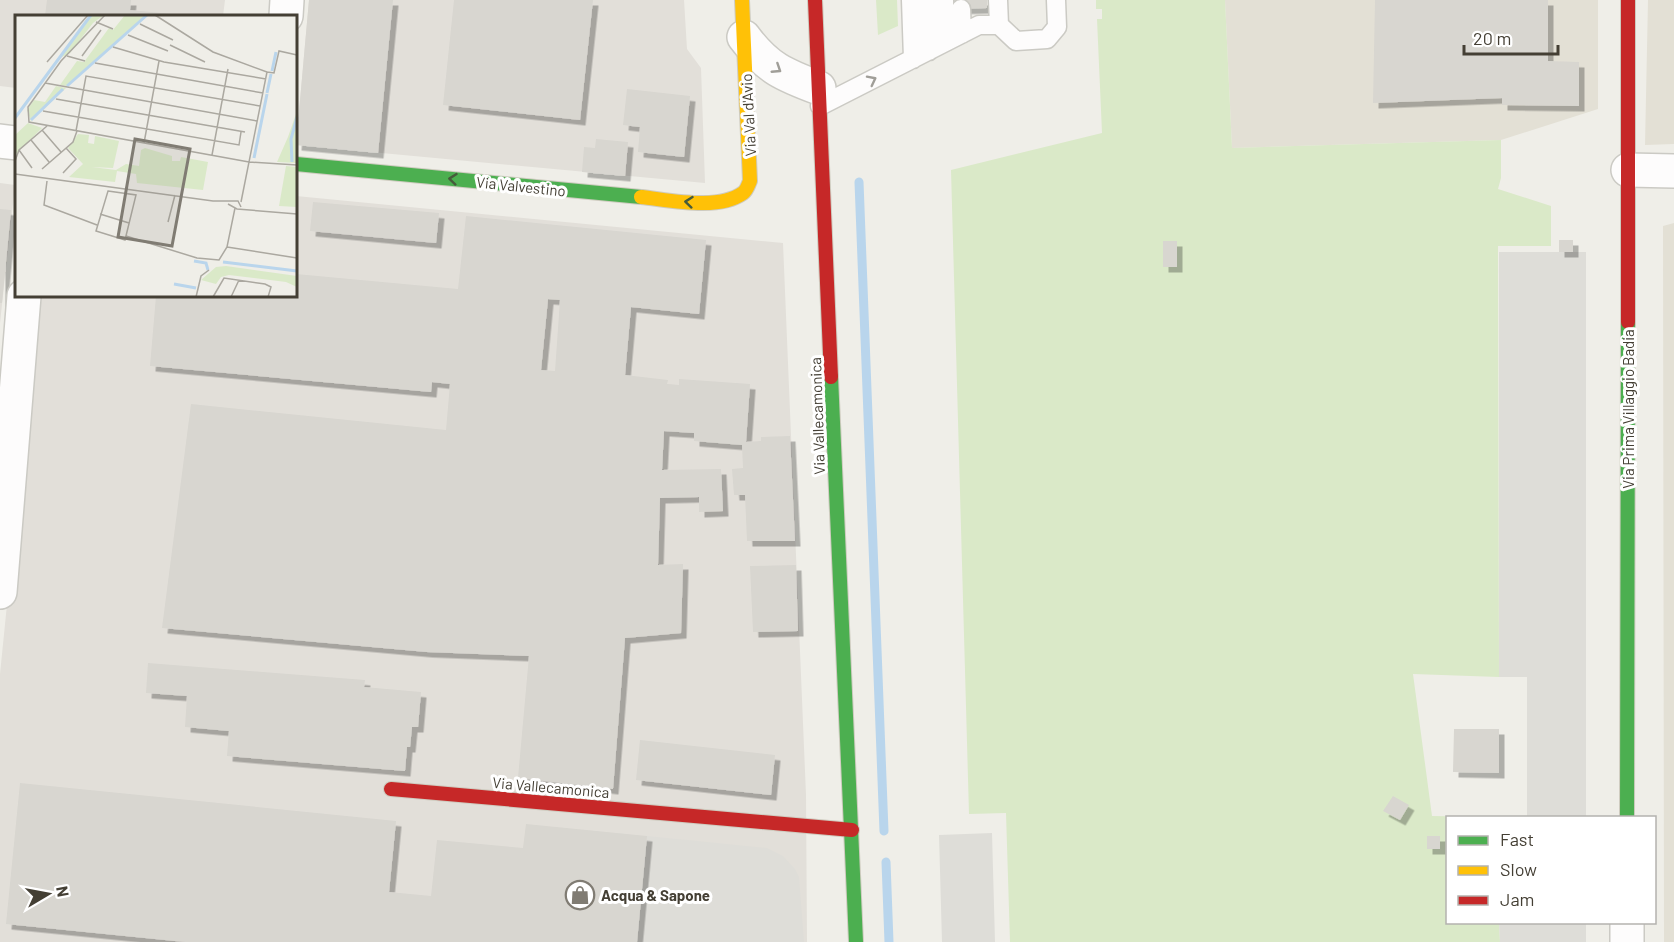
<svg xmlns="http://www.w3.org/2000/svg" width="1674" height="942" font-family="Barlow,sans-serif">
  <defs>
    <filter id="shadow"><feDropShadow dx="5.5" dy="5.5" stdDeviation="0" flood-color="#0004"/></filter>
  </defs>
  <rect width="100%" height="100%" fill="#efeee8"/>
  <path fill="#e3e0d5" d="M 1225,0 L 1598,0 L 1598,109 L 1501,140 L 1232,148 Z
    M 1648,0 L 1674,0 L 1674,144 L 1645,145 Z
    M 1674,223 L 1674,942 L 1664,942 L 1663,226 Z"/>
  <path fill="#e2dfd9" d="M 0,0 L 225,0 L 223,16 L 16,16 L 16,88 L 0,86 Z
    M 309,0 L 684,0 L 687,49 L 701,68 L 705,183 L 296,145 Z
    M 0,183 L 15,185 L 0,323 Z
    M 296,196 L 783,243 L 806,795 L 807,942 L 0,942 L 0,674 L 38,296 L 296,296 Z"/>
  <path fill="#dae9c8" d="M 876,0 L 897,0 L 898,26 L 878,35 Z
    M 1096,0 L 1225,0 L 1232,148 L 1501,140 L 1501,178 L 1498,189 L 1551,206 L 1551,246 L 1498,246 L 1499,677 L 1413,674 L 1432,816 L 1495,817 L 1448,818 L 1448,922 L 1499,923 L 1500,942 L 1010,942 L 1006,813 L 969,814 L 951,170 L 1102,133 L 1097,19 L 1102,19 L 1102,9 L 1096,9 Z"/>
  <path fill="#deddd8" d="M 1499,252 L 1586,252 L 1586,817 L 1505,817 L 1527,817 L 1527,677 L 1499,677 Z
    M 992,833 L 995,942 L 942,942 L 939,835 Z
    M 647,836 L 767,848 L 783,856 L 795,869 L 799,877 L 804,942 L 637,942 Z
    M 1499,923 L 1586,923 L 1586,942 L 1500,942 Z"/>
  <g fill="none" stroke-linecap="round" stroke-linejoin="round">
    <path stroke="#b9d5ec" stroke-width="9" d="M 859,182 L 884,831
      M 886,862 L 889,942"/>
  </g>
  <path fill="#d8d6d0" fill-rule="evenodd" filter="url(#shadow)" d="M 47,0 L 131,0 L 130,10 L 183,15 L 183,16 L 45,16 Z
    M 309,0 L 393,0 L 378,153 L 296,145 Z
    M 454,0 L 593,0 L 580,120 L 443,105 Z
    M 952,0 L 987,0 L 987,8 L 952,9 Z
    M 1375,0 L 1548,0 L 1548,61 L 1579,62 L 1579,106 L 1502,105 L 1502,98 L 1373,103 Z
    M 627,89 L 690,96 L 684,157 L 638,152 L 640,127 L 623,125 Z
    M 596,139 L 628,142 L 625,176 L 582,172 L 584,147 L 595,148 Z
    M 313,202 L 439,213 L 436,243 L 310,231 Z
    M 0,209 L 11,210 L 2,303 L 0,303 Z
    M 466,216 L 706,240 L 699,314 L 631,307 L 625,375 L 668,380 L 667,384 L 679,385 L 679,379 L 750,384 L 746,442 L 761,441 L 761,437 L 790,436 L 795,541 L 747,541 L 745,495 L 734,495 L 732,469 L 743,468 L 742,445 L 694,441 L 694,433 L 664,431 L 662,470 L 721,469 L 723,511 L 699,512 L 699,497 L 660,498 L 658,565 L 683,564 L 681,633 L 625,638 L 613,789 L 518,778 L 529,656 L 427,652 L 162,628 L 191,404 L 446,430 L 450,384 L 432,382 L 431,392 L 150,366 L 156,296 L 296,296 L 296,274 L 458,289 ZM 548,299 L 560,300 L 555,371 L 541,370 Z
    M 1559,240 L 1573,240 L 1573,252 L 1559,252 Z
    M 1163,241 L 1177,241 L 1177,267 L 1163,267 Z
    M 796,565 L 798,631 L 753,632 L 750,566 Z
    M 148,663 L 365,680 L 364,687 L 421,692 L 418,727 L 412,727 L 410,747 L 407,747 L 405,771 L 227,756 L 229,731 L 185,727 L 187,696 L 146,693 Z
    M 1454,729 L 1499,729 L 1499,773 L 1453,772 Z
    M 640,740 L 775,755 L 771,795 L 636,780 Z
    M 20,783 L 396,821 L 389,892 L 431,896 L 437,840 L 523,848 L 526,824 L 647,836 L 637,942 L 185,942 L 6,924 Z
    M 1393,796 L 1409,805 L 1400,820 L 1383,811 Z
    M 1427,836 L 1440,836 L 1440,849 L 1427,849 Z"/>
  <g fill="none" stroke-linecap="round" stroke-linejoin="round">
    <g stroke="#cbcac4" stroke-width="21">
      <path id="lane" d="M 911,0 L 913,59
        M 927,0 L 929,51
        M 944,0 L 945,42
        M 961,9 L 962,34
        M 999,25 L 1016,41 L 1047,39 L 1057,27 L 1056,0
        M 820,106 L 979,25 L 999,25 L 998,0"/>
    </g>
    <g stroke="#cbcac4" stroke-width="36">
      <path id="street" d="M 286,16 L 287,0
        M 744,37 C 767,68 784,75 819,88
        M 0,141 L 16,143
        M 1628,170 L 1674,171
        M 0,592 L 24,296
        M 1627,942 L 1627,922"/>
    </g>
    <g stroke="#cecbbf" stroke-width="16">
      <path id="fast" d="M 296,164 L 641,197
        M 831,377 L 856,942
        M 1627,818 L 1628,322"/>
    </g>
    <g stroke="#cecbbf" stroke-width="16">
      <path id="slow" d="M 641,197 C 670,200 718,211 743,193 C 747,190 748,185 750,181 L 742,0"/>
    </g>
    <g stroke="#cecbbf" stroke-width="16">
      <path id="jam" d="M 815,0 L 831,377
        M 1628,322 L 1628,0
        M 391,789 L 852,830"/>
    </g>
    <use href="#lane" stroke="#fdfcfc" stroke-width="18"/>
    <use href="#street" stroke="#fdfcfc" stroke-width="33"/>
    <use href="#fast" stroke="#4caf50" stroke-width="14"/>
    <use href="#slow" stroke="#ffc107" stroke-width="14"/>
    <use href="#jam" stroke="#c62828" stroke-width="14"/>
  </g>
  <defs><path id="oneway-chevron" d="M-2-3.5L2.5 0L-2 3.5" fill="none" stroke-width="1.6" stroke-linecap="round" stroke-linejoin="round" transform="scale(1.5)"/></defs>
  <g stroke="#a09e98">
    <use href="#oneway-chevron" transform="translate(777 69) rotate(33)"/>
    <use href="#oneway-chevron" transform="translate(872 80) rotate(-27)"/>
  </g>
  <g stroke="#465b3b">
    <use href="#oneway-chevron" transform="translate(453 179) rotate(-174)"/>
    <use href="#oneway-chevron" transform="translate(689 202) rotate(-174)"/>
  </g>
  <defs>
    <g id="shop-ring" transform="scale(1.5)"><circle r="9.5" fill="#fff" stroke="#807c73" stroke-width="1.5"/><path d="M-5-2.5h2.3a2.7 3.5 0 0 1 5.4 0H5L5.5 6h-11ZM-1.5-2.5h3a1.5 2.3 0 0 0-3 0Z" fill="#807c73"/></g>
  </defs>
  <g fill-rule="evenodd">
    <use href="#shop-ring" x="580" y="895"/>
  </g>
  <g text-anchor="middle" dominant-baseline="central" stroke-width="6" stroke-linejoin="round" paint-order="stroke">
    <g font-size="15" fill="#443f34" stroke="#fff">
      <text transform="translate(748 115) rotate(-93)">Via Val d'Avio</text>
      <text transform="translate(521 186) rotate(6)">Via Valvestino</text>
      <text transform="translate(1628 409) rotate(-90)">Via Prima Villaggio Badia</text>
      <text transform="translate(817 416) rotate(-92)">Via Vallecamonica</text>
      <text transform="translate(551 787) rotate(5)">Via Vallecamonica</text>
    </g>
    <g font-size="15" font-weight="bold" fill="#443f34" stroke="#fff" text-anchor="start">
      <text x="601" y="895">Acqua &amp; Sapone</text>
    </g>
  </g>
  <g transform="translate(15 15)">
    <rect width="282" height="282" fill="#efeee8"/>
    <path d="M 77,0 L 89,0 L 78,8 L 55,38 L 45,43 ZM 110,0 L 133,0 L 52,71 L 45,70 L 62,46 L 69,47 L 94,13 L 98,15 ZM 41,71 L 51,73 L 16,106 L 12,95 L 19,85 L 30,87 ZM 282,96 L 282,148 L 262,147 L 273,122 ZM 13,108 L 27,113 L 0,140 L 0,120 ZM 63,119 L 74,120 L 73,128 L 79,129 L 80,121 L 104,126 L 98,153 L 77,152 L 101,155 L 111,149 L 124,151 L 126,135 L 130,133 L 157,141 L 157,146 L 165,146 L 166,142 L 193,147 L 188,175 L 122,168 L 121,159 L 102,156 L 100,167 L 54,162 L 68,149 L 53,133 ZM 271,151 L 282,152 L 282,192 L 264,191 ZM 211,251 L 282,261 L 282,272 L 271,267 L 214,260 L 206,262 L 201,269 L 186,265 L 201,252 Z" fill="#dae9c8"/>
    <path fill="none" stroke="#b9d5ec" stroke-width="3" d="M 257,56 L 261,37M 52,71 L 132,0M 252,78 L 256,59M 0,103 L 76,0M 16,105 L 48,74M 239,143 L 252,79M 277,147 L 276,124 L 282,102M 179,246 L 191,248 L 193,255M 208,247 L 282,256M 159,269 L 181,273"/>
    <path fill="none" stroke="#aba8a0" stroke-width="1.5" d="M 90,0 L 46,46 L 13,92 L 14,107 L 234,147 L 282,150M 140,0 L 198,37 L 252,57 L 226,187M 81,7 L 98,14M 125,9 L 158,25M 113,20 L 153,36M 155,30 L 190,47M 98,32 L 149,47 L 251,64M 52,41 L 70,46M 67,41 L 86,15M 32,47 L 73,0M 80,48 L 248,78M 252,57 L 259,58 L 264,36 L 282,40M 30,68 L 242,106M 41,84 L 230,117M 28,96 L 224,130 L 226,117M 27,115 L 46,137M 61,116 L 71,61 L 245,91M 16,125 L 34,147M 129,128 L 144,46M 4,135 L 17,153M 197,140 L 213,54M 0,146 L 4,135 L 32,111M 27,154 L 58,127 L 62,116M 48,158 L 61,144 L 51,133M 0,159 L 198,186 L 223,186 L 226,192M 32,166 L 29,190 L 82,210M 93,176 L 121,180 L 110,225 L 81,216 ZM 213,189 L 222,194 L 282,199M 85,199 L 114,208M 153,207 L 160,180M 111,221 L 182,243 L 204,245 L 212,232 L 220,193M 212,232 L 282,243M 181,282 L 186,261 L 194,255M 198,282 L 209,263 L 250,269 L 256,272 L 253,282M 216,282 L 224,265"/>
    <path fill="#807c73" fill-opacity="0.15" stroke="#807c73" stroke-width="3" d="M 120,124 L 175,134 L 157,231 L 103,222 Z"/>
    <rect width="282" height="282" fill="none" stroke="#443f34" stroke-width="3"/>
  </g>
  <rect x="1446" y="816" width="210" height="108" fill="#ffffff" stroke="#b4b2ae" stroke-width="1.5"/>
  <rect x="1458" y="836" width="30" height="9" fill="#4caf50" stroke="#b4b2ae" stroke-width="1.5"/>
  <text x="1500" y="846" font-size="18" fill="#443f34">Fast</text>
  <rect x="1458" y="866" width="30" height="9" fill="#ffc107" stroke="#b4b2ae" stroke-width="1.5"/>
  <text x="1500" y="876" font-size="18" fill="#443f34">Slow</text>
  <rect x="1458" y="896" width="30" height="9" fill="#c62828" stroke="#b4b2ae" stroke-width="1.5"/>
  <text x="1500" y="906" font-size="18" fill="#443f34">Jam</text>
  <g transform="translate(48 894) rotate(80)" stroke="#ffffff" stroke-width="4.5" paint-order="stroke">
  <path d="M0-4.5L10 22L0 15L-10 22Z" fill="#443f34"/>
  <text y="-9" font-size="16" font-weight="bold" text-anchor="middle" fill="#443f34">N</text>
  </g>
  <path d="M1464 45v9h94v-9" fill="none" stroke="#443f34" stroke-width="3"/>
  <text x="1473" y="45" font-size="18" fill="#443f34" stroke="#ffffff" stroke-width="4.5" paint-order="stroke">20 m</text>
</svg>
